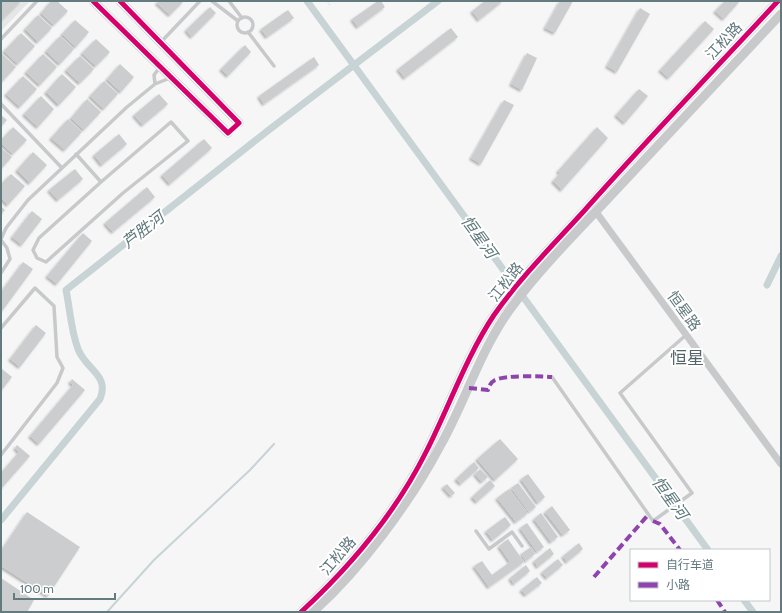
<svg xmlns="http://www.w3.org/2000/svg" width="782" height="613" font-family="Cabin,'Noto Sans SC',sans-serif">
  <defs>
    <filter id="shadow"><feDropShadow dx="-2" dy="2" stdDeviation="1" flood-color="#0004"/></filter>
  </defs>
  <rect width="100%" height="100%" fill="#f6f6f6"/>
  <path fill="#e5e7e6" d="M 1,1 L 30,1 L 1,31 Z"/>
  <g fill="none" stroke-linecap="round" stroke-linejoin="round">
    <path stroke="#c7d3d4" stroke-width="2" d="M 107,612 L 154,560 L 250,470 L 274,444"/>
    <path stroke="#c7d3d4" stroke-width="7" d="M 307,1 L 708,550
      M 767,285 L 781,256
      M 1,520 L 100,399 C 110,375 86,370 78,349 C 71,331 70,309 66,290 L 270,129 L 438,1
      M 744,600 L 753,612"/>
  </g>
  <path fill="#cbcdce" filter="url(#shadow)" d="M 1,1 L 21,1 L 1,21 Z
    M 51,1 L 57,1 L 68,11 L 54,25 L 41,13 Z
    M 158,1 L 182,1 L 183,2 L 170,15 L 157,3 Z
    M 378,1 L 381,1 L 385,7 L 358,27 L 352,19 Z
    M 485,1 L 503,1 L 479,20 L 472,11 Z
    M 560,1 L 573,1 L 555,33 L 545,28 Z
    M 725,1 L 740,1 L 724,19 L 715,11 Z
    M 210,7 L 216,13 L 192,37 L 186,30 Z
    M 640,8 L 650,14 L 617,72 L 607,66 Z
    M 288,10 L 294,18 L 267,37 L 261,29 Z
    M 38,15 L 52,28 L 38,42 L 25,29 Z
    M 75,20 L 89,32 L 76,47 L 62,34 Z
    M 705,21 L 714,29 L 669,78 L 660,70 Z
    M 451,28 L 458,37 L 405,78 L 398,69 Z
    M 21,33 L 35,46 L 18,64 L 4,51 Z
    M 60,36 L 74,49 L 60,64 L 46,51 Z
    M 96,39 L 110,52 L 96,66 L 82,53 Z
    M 245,45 L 251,52 L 228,76 L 221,69 Z
    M 527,53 L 537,58 L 522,90 L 511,84 Z
    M 2,54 L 16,67 L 1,83 L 1,56 Z
    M 43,54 L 57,67 L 40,85 L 26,72 Z
    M 80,56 L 94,69 L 80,83 L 66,70 Z
    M 314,57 L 319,65 L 264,104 L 259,96 Z
    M 120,64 L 134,77 L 121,92 L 107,79 Z
    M 62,74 L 76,87 L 59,105 L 46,92 Z
    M 23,76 L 37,89 L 20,107 L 6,94 Z
    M 104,81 L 118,94 L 104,109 L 90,96 Z
    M 639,89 L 648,96 L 625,123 L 616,115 Z
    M 159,94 L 168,104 L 143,125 L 134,115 Z
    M 41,96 L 54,109 L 38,127 L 24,114 Z
    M 87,99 L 101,112 L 84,130 L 71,118 Z
    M 504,100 L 514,105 L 481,164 L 471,158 Z
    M 1,115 L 7,120 L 1,126 Z
    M 68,119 L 82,132 L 65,150 L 51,138 Z
    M 13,127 L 27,140 L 13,154 L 1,143 L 1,140 Z
    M 597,127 L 608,138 L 562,190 L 553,181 L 560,173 L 558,171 Z
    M 119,134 L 127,144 L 102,165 L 94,155 Z
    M 204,139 L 212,148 L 170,184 L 162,175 Z
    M 1,148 L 12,157 L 1,169 Z
    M 33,152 L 47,165 L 30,183 L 17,170 Z
    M 75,169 L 83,179 L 58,200 L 49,190 Z
    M 11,174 L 25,186 L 8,205 L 1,198 L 1,184 Z
    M 147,187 L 155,197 L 113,232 L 105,223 Z
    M 1,206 L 5,210 L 1,214 Z
    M 32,211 L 42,219 L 22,245 L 12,237 Z
    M 83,233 L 92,241 L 57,284 L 47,276 Z
    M 23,262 L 33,269 L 3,310 L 1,309 L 1,292 Z
    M 36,325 L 46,333 L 20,367 L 10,359 Z
    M 2,369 L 12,377 L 1,391 L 1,371 Z
    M 72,379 L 85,390 L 39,444 L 30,436 L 73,385 L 70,382 Z
    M 500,439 L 518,459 L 495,480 L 477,459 Z
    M 17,445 L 30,456 L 1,489 L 1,473 L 19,452 L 15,448 Z
    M 474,462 L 479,468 L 461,484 L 456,479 Z
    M 480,469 L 488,477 L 482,482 L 475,474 Z
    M 528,474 L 545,497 L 538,503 L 521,479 Z
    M 490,480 L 495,486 L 477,502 L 472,497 Z
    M 518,483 L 536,507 L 529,512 L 511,488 Z
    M 447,484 L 455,493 L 451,496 L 443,487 Z
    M 509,489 L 528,513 L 516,522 L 497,498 Z
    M 552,506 L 570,530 L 563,535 L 545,512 Z
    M 27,512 L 80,547 L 48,596 L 1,566 L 1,551 Z
    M 541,513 L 558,537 L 551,542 L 534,519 Z
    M 505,517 L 511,525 L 493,540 L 486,531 Z
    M 527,523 L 544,547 L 537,552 L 520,528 Z
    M 508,539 L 524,562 L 489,587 L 474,566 L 482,561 L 492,575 L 510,562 L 499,546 Z
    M 579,543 L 583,549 L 567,562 L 563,556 Z
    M 531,547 L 535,554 L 526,561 L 521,554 Z
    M 550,548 L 554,554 L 538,567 L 534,561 Z
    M 558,559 L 563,565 L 547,578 L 542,572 Z
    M 526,565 L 530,571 L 514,584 L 510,578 Z
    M 537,577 L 542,583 L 526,595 L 521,590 Z
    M 1,578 L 34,600 L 27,612 L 1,612 Z"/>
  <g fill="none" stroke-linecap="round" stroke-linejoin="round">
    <path stroke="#c6c8c8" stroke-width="1" stroke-dasharray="2 2" stroke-linecap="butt" d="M 327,1 L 330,5"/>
    <path stroke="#c7c9ca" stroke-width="3.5" d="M 212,1 L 238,21
      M 229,1 L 242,18
      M237 25a8 8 0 1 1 16 0a8 8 0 1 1-16 0Z
      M 248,32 L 274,66
      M 1,39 L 37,1
      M 161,42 L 200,1
      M 155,84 L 154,75 L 160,67
      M 1,104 L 62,168
      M 76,154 L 101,182 L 39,238 L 33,250 L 37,258 L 46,262 L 123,193 L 188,141 L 171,122 L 101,182
      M 1,239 L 6,228 L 28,200 L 127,107 L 155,84 L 170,78
      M 1,240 L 7,248 L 10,259 L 1,273
      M 1,328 L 35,288 L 54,306 L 57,357 L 63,368 L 57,383 L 1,455
      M 552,377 L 653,521 L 692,493 L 620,393 L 686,335
      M 476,531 L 489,549 L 512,532 L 522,546"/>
    <path stroke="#c7c9ca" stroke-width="7" d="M 228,133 L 239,123
      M 596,212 L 781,464"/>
    <path stroke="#c7c9ca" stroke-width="9" d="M 93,1 L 228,133
      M 120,1 L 239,123
      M 301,612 C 351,566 396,512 426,452 C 449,407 466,357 494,315 C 520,278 553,245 584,211 C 647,140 713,71 778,1
      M 313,612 C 360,570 409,504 439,448 C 465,403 480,350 511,308 C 543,265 582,227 618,188 C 672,130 727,72 781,14"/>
    <path stroke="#8e44ad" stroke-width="4" stroke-dasharray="8 4" stroke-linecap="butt" d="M 469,388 L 488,390 C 489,386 491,382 495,380 C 506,375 540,376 552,377
      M 653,521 L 660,524 L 680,550
      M 594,577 L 648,515
      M 717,600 L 725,612"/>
    <g stroke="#fff" stroke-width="8">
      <path id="cycleway" d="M 93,1 L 228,133 L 239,123 L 120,1
        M 301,612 C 351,566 396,512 426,452 C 449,407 466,357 494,315 C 520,278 553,245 584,211 C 647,140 713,71 778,1"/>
    </g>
    <use href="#cycleway" stroke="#d6006c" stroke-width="5"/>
  </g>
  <g text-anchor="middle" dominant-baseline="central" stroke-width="4" stroke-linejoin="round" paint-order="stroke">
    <g font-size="15" fill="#637a7f" stroke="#fff">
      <text transform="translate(724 41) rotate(-47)">江松路</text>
      <text transform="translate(506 282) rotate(-51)">江松路</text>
      <text transform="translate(684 311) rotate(54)">恒星路</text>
      <text transform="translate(338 556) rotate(-49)">江松路</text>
    </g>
    <g font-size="16" font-style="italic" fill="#5e787a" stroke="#fff">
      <text transform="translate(143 230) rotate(-38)">芦胜河</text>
      <text transform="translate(479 237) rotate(54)">恒星河</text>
      <text transform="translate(670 498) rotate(54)">恒星河</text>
    </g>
    <g font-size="17" fill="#55666a" stroke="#fff">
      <text x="687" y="358">恒星</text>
    </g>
  </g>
  <rect width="782" height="613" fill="none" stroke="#637a7f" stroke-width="4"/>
  <rect x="630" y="549" width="140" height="52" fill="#ffffff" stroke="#c1cacc"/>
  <rect x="638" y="562" width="20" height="6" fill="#d6006c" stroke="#c1cacc"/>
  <text x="666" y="569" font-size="12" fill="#637a7f">自行车道</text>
  <rect x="638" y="582" width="20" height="6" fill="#8e44ad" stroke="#c1cacc"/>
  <text x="666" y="589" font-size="12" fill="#637a7f">小路</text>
  <path d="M14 593v6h101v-6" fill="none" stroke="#637a7f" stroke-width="2"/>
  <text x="20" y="593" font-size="12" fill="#637a7f" stroke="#ffffff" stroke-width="3" paint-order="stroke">100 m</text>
</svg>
